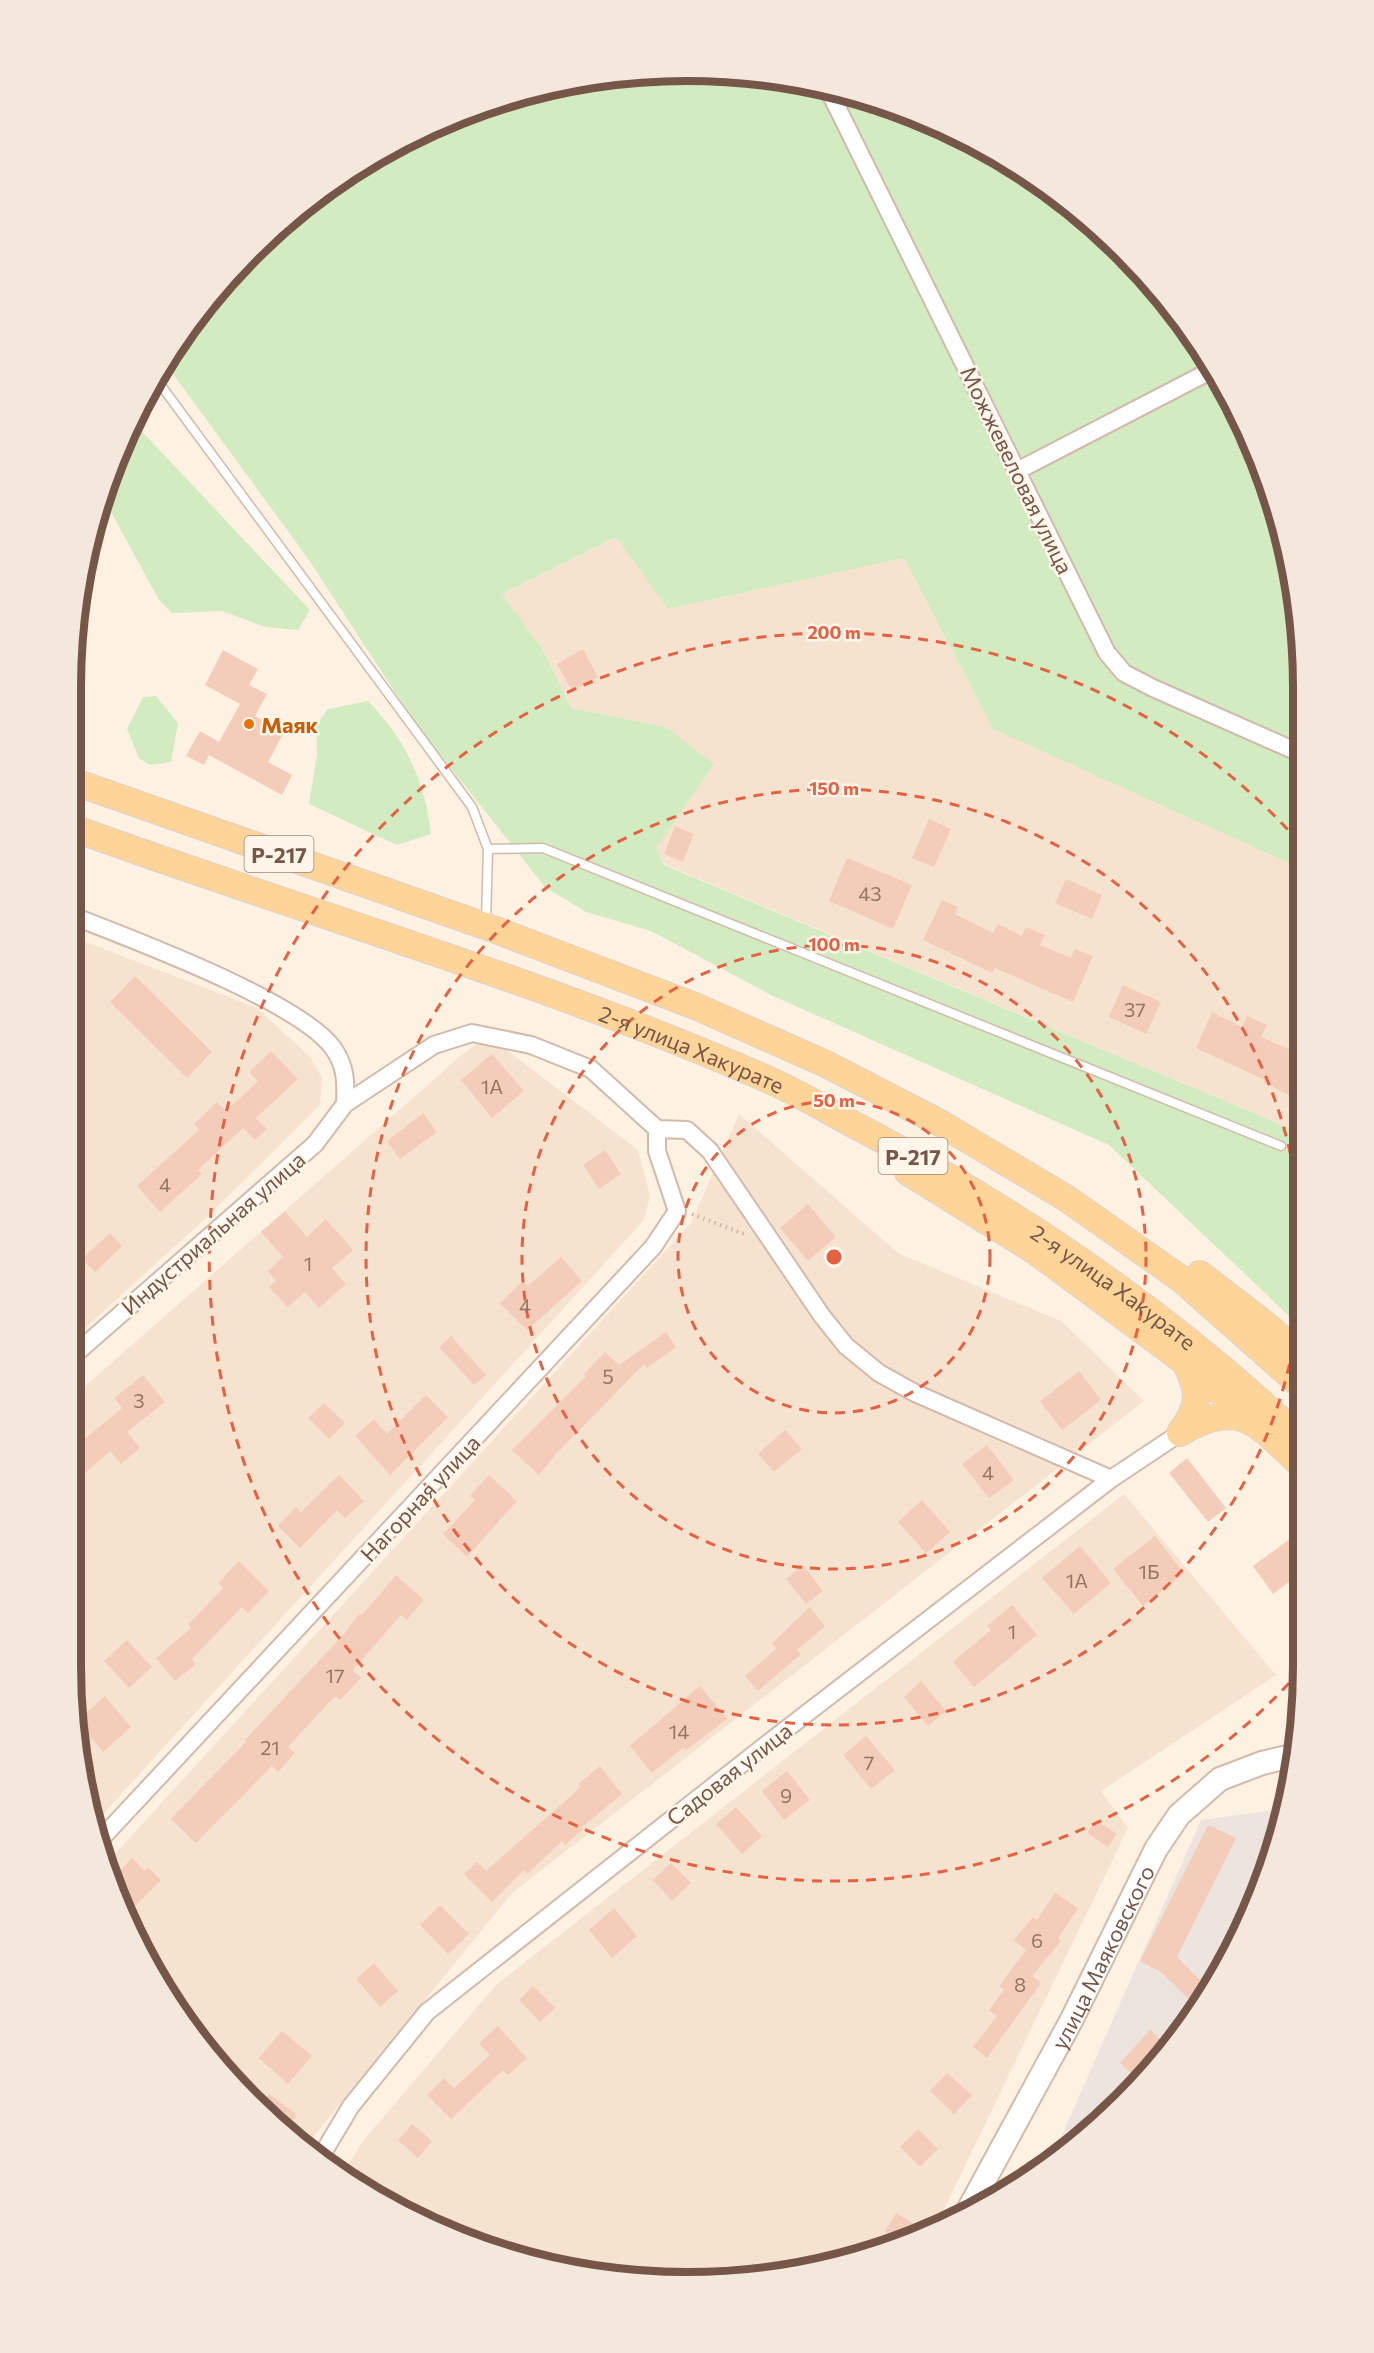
<svg xmlns="http://www.w3.org/2000/svg" width="1374" height="2353" font-family="Commissioner,sans-serif">
  <rect width="100%" height="100%" fill="#fdf1e2"/>
  <path fill="#f5e3d0" d="M 616,537 L 669,609 L 904,558 L 993,729 L 1302,869 L 1302,1131 L 1294,1130 L 664,864 L 656,848 L 666,727 L 571,708 L 541,647 L 502,594 Z
    M 73,937 L 257,1008 L 311,1058 L 322,1078 L 320,1105 L 205,1219 L 74,1338 Z
    M 481,1042 L 500,1045 L 638,1150 L 650,1196 L 644,1220 L 94,1824 L 76,1747 L 75,1395 L 463,1054 Z
    M 739,1114 L 898,1253 L 1061,1321 L 1144,1401 L 512,1893 L 305,2147 L 251,2102 L 198,2041 L 134,1939 L 104,1866 L 691,1223 Z
    M 1124,1494 L 1276,1675 L 1101,1791 L 1128,1828 L 934,2230 L 808,2271 L 727,2281 L 607,2277 L 527,2261 L 415,2219 L 341,2176 L 363,2141 L 496,1985 Z"/>
  <path fill="#ece4dd" d="M 1282,1809 L 1271,1864 L 1200,2008 L 1093,2130 L 1051,2160 L 1201,1820 Z"/>
  <path fill="#d3ebc0" d="M 687,71 L 807,82 L 923,117 L 1029,174 L 1123,251 L 1221,378 L 1271,489 L 1302,646 L 1302,869 L 993,729 L 904,558 L 668,609 L 616,537 L 502,594 L 541,647 L 571,708 L 666,727 L 714,764 L 656,848 L 664,865 L 1294,1130 L 1302,1131 L 1302,1319 L 1288,1315 L 1109,1145 L 773,996 L 651,931 L 586,912 L 545,887 L 415,723 L 309,560 L 165,363 L 174,345 L 251,251 L 344,175 L 451,118 L 566,82 Z
    M 135,424 L 310,610 L 298,630 L 265,627 L 222,611 L 172,613 L 159,600 L 111,512 L 103,488 Z
    M 156,696 L 178,723 L 171,762 L 150,765 L 139,758 L 127,729 L 143,697 Z
    M 368,701 C 406,740 425,781 431,834 L 397,845 L 309,804 L 317,755 L 316,725 L 328,709 Z"/>
  <path fill="#f3cdb9" d="M 583,649 L 598,677 L 572,691 L 557,664 Z
    M 223,650 L 258,669 L 249,685 L 267,694 L 255,716 L 284,732 L 268,762 L 292,775 L 282,795 L 209,755 L 204,765 L 186,756 L 200,731 L 219,742 L 240,704 L 205,685 Z
    M 929,819 L 951,829 L 934,867 L 912,858 Z
    M 675,826 L 694,834 L 683,862 L 664,854 Z
    M 847,858 L 912,885 L 893,929 L 829,901 Z
    M 1066,879 L 1102,895 L 1092,919 L 1055,903 Z
    M 942,900 L 958,907 L 955,914 L 993,933 L 998,924 L 1022,936 L 1026,927 L 1045,935 L 1040,945 L 1071,958 L 1075,949 L 1093,956 L 1073,1002 L 995,968 L 992,973 L 923,940 Z
    M 135,976 L 212,1052 L 187,1078 L 110,1002 Z
    M 1123,985 L 1161,1002 L 1146,1034 L 1109,1017 Z
    M 1212,1012 L 1242,1027 L 1247,1016 L 1267,1025 L 1261,1037 L 1302,1055 L 1302,1101 L 1264,1083 L 1265,1080 L 1196,1048 Z
    M 271,1051 L 298,1079 L 256,1118 L 267,1129 L 255,1140 L 243,1128 L 198,1170 L 202,1174 L 160,1212 L 137,1186 L 199,1130 L 194,1124 L 217,1102 L 226,1111 L 258,1081 L 249,1072 Z
    M 492,1054 L 524,1091 L 492,1118 L 461,1080 Z
    M 423,1113 L 437,1132 L 400,1159 L 387,1141 Z
    M 605,1150 L 621,1174 L 599,1189 L 583,1165 Z
    M 808,1204 L 836,1237 L 808,1261 L 780,1228 Z
    M 285,1211 L 307,1237 L 326,1219 L 353,1250 L 332,1268 L 346,1284 L 319,1308 L 305,1292 L 288,1307 L 269,1287 L 276,1281 L 268,1271 L 283,1257 L 261,1232 Z
    M 110,1233 L 122,1246 L 95,1272 L 82,1259 Z
    M 561,1257 L 582,1281 L 527,1330 L 500,1303 L 523,1281 L 528,1286 Z
    M 666,1332 L 676,1347 L 647,1368 L 644,1364 L 556,1454 L 539,1475 L 512,1450 L 586,1376 L 584,1374 L 605,1352 L 619,1365 Z
    M 451,1336 L 486,1375 L 474,1385 L 439,1347 Z
    M 1079,1371 L 1101,1400 L 1062,1430 L 1040,1401 Z
    M 143,1375 L 165,1402 L 127,1432 L 140,1448 L 121,1464 L 110,1451 L 75,1482 L 75,1447 L 122,1408 L 114,1398 Z
    M 426,1395 L 448,1417 L 390,1475 L 355,1436 L 374,1419 L 387,1434 Z
    M 324,1403 L 345,1423 L 329,1439 L 308,1418 Z
    M 785,1430 L 802,1449 L 774,1472 L 758,1454 Z
    M 987,1445 L 1014,1480 L 989,1498 L 962,1464 Z
    M 1187,1458 L 1226,1508 L 1208,1522 L 1169,1473 Z
    M 339,1475 L 364,1501 L 345,1518 L 337,1510 L 300,1548 L 278,1526 L 296,1507 L 301,1512 Z
    M 489,1475 L 517,1501 L 467,1557 L 443,1534 L 475,1500 L 470,1496 Z
    M 922,1500 L 950,1532 L 926,1553 L 898,1522 Z
    M 1302,1530 L 1302,1572 L 1273,1594 L 1253,1566 Z
    M 1155,1536 L 1184,1573 L 1143,1606 L 1113,1569 Z
    M 1080,1546 L 1111,1583 L 1074,1614 L 1042,1578 Z
    M 239,1561 L 269,1591 L 248,1613 L 242,1607 L 192,1659 L 196,1664 L 175,1681 L 156,1658 L 191,1628 L 188,1625 L 223,1588 L 218,1583 Z
    M 803,1565 L 823,1591 L 806,1604 L 786,1579 Z
    M 396,1575 L 424,1600 L 407,1620 L 401,1615 L 353,1670 L 361,1678 L 340,1700 L 335,1696 L 288,1747 L 295,1753 L 278,1772 L 272,1766 L 196,1843 L 171,1819 L 246,1742 L 245,1740 L 344,1634 L 360,1613 L 362,1615 Z
    M 1012,1605 L 1037,1635 L 974,1687 L 953,1662 L 991,1630 L 987,1626 Z
    M 810,1607 L 825,1626 L 797,1650 L 801,1654 L 758,1691 L 745,1676 L 777,1648 L 772,1643 Z
    M 127,1640 L 152,1667 L 129,1688 L 104,1661 Z
    M 921,1681 L 946,1711 L 928,1726 L 904,1697 Z
    M 700,1686 L 727,1719 L 686,1750 L 684,1747 L 652,1773 L 630,1746 Z
    M 105,1696 L 131,1727 L 103,1752 L 77,1721 Z
    M 866,1736 L 895,1770 L 871,1789 L 843,1755 Z
    M 600,1766 L 622,1794 L 582,1827 L 583,1829 L 565,1845 L 562,1841 L 527,1874 L 524,1870 L 492,1902 L 464,1874 L 477,1862 L 486,1871 L 581,1787 L 578,1784 Z
    M 787,1771 L 810,1800 L 784,1820 L 762,1791 Z
    M 736,1807 L 762,1836 L 742,1854 L 716,1824 Z
    M 1096,1820 L 1117,1834 L 1108,1847 L 1087,1833 Z
    M 1208,1825 L 1236,1838 L 1177,1957 L 1209,1989 L 1199,2009 L 1161,1972 L 1140,1961 Z
    M 132,1858 L 145,1871 L 148,1867 L 161,1880 L 133,1908 L 114,1890 L 110,1881 Z
    M 671,1863 L 691,1883 L 672,1901 L 653,1880 Z
    M 1055,1893 L 1078,1908 L 1058,1938 L 1061,1941 L 1032,1976 L 1041,1983 L 987,2058 L 973,2047 L 997,2016 L 989,2010 L 1004,1990 L 999,1986 L 1026,1950 L 1014,1940 L 1033,1917 L 1037,1920 Z
    M 440,1905 L 469,1934 L 448,1954 L 420,1925 Z
    M 614,1908 L 637,1936 L 612,1958 L 589,1930 Z
    M 374,1963 L 398,1991 L 380,2007 L 356,1979 Z
    M 533,1986 L 555,2008 L 540,2022 L 519,2000 Z
    M 498,2026 L 527,2058 L 508,2075 L 503,2070 L 451,2119 L 427,2095 L 444,2078 L 454,2088 L 490,2055 L 479,2043 Z
    M 1150,2030 L 1167,2046 L 1138,2079 L 1120,2063 Z
    M 282,2031 L 312,2056 L 288,2084 L 259,2058 Z
    M 947,2073 L 972,2095 L 954,2114 L 930,2091 Z
    M 269,2094 L 297,2115 L 285,2130 L 259,2108 Z
    M 412,2124 L 432,2141 L 418,2158 L 398,2140 Z
    M 918,2129 L 938,2149 L 920,2167 L 900,2147 Z
    M 896,2213 L 919,2227 L 911,2239 L 903,2242 L 885,2231 Z"/>
  <g fill="none" stroke-linecap="round" stroke-linejoin="round">
    <g stroke="#d1baac" stroke-width="11">
      <path id="service" d="M 157,380 L 472,807 L 488,849
        M 486,922 L 488,849 L 543,848 L 1281,1146"/>
    </g>
    <g stroke="#d1baac" stroke-width="20">
      <path id="minor" d="M 828,89 L 1107,653 L 1124,673 L 1153,688 L 1302,754
        M 1017,471 L 1214,369
        M 73,916 C 131,939 299,1001 333,1048 C 346,1066 346,1082 345,1104 L 434,1045 L 472,1033 L 531,1045 L 591,1069 L 657,1129 L 687,1130 L 710,1151 L 822,1316 L 846,1346 L 879,1373 L 915,1393 L 1111,1479
        M 74,1355 L 315,1144 L 345,1104
        M 98,1842 L 653,1247 L 677,1211 L 657,1151 L 657,1129
        M 320,2158 L 351,2106 L 427,2012 L 767,1744 L 1111,1479 L 1180,1433"/>
    </g>
    <g stroke="#d4baa8" stroke-width="26">
      <g id="secondary">
        <path id="s1" d="M 966,2214 L 1071,2021 L 1156,1849 L 1179,1815 L 1220,1779 L 1262,1763 L 1292,1756"/>
      </g>
    </g>
    <g stroke="#dbd3cf" stroke-width="28">
      <g id="primary">
        <path d="M 72,781 L 485,926 L 695,1006 L 826,1064 L 940,1123 L 1066,1198 L 1181,1279 L 1302,1386"/>
        <path id="s2" d="M 73,828 C 304,912 541,980 767,1079 C 801,1094 833,1114 866,1131 C 1024,1215 1172,1316 1302,1440"/>
        <path d="M 908,1172 L 1035,1251 L 1185,1362 C 1200,1392 1201,1405 1180,1433 C 1240,1396 1259,1425 1302,1466"/>
        <path d="M 1200,1274 L 1265,1324 L 1302,1357"/>
        <path d="M 1188,1365 L 1251,1418"/>
      </g>
    </g>
    <path stroke="#d8b19c" stroke-width="4" stroke-dasharray="1.5 4.5" stroke-linecap="butt" d="M 692,1214 L 744,1234"/>
    <use href="#service" stroke="#fff" stroke-width="8"/>
    <use href="#minor" stroke="#fff" stroke-width="16"/>
    <use href="#secondary" stroke="#fff" stroke-width="22"/>
    <use href="#primary" stroke="#fed498" stroke-width="26"/>
  </g>
  <g fill="none" stroke="#e66042" stroke-width="3" stroke-dasharray="10 8">
    <circle cx="834" cy="1257" r="156"/>
    <circle cx="834" cy="1257" r="312"/>
    <circle cx="834" cy="1257" r="468"/>
    <path d="M1301 1670A624 624 0 1 1 1301 844"/>
  </g>
  <circle fill="#e8710a" stroke="#fff5e9" stroke-width="2" cx="249" cy="724" r="6"/>
  <g text-anchor="middle" dominant-baseline="central" stroke-width="5" stroke-linejoin="round" paint-order="stroke">
    <g font-size="20" fill="#947464">
      <text x="870" y="893">43</text>
      <text x="1135" y="1009">37</text>
      <text x="492" y="1086">1А</text>
      <text x="165" y="1184">4</text>
      <text x="308" y="1263">1</text>
      <text x="525" y="1305">4</text>
      <text x="608" y="1376">5</text>
      <text x="139" y="1400">3</text>
      <text x="988" y="1472">4</text>
      <text x="1149" y="1571">1Б</text>
      <text x="1077" y="1580">1А</text>
      <text x="1012" y="1631">1</text>
      <text x="335" y="1675">17</text>
      <text x="679" y="1731">14</text>
      <text x="270" y="1747">21</text>
      <text x="869" y="1762">7</text>
      <text x="786" y="1795">9</text>
      <text x="1037" y="1940">6</text>
      <text x="1020" y="1984">8</text>
    </g>
    <g fill="#fff5e9" stroke="#9e8678" stroke-width="1.5">
      <rect x="244.5" y="836" width="69" height="36" rx="4.5"/>
      <rect x="878.5" y="1138" width="69" height="36" rx="4.5"/>
    </g>
    <g font-size="21" font-weight="bold" fill="#755648">
      <text x="279" y="854">Р-217</text>
      <text x="913" y="1156">Р-217</text>
    </g>
    <g font-size="22" fill="#755648" stroke="#fff5e9">
      <text transform="translate(1017 470) rotate(64)">Можжевеловая улица</text>
      <text stroke="none"><textPath href="#s2" startOffset="657">2-я улица Хакурате</textPath></text>
      <text transform="translate(213 1233) rotate(-41)">Индустриальная улица</text>
      <text stroke="none"><textPath href="#s2" startOffset="1143">2-я улица Хакурате</textPath></text>
      <text transform="translate(420 1498) rotate(-47)">Нагорная улица</text>
      <text transform="translate(729 1774) rotate(-38)">Садовая улица</text>
      <text stroke="none"><textPath href="#s1" startOffset="291">улица Маяковского</textPath></text>
    </g>
    <g font-size="22" font-weight="bold" fill="#c56008" stroke="#fff5e9" text-anchor="start">
      <text x="261" y="724">Маяк</text>
    </g>
  </g>
  <path d="M0 0H1374V2353H0ZM687 81H687A606 606 0 0 1 1293 687V1666A606 606 0 0 1 687 2272H687A606 606 0 0 1 81 1666V687A606 606 0 0 1 687 81Z" fill="#f4e8dc" fill-rule="evenodd"/>
  <path fill="none" stroke="#755648" stroke-width="8" d="M687 81H687A606 606 0 0 1 1293 687V1666A606 606 0 0 1 687 2272H687A606 606 0 0 1 81 1666V687A606 606 0 0 1 687 81Z"/>
  <circle cx="834" cy="1257" r="9" fill="#e66042" stroke="#fff5e9" stroke-width="3"/>
  <g font-size="18" text-anchor="middle" font-weight="bold" fill="#e66042" stroke="#fff5e9" stroke-width="5" stroke-linejoin="round" paint-order="stroke">
    <text x="834" y="639">200 m</text>
    <text x="834" y="795">150 m</text>
    <text x="834" y="951">100 m</text>
    <text x="834" y="1107">50 m</text>
  </g>
</svg>
